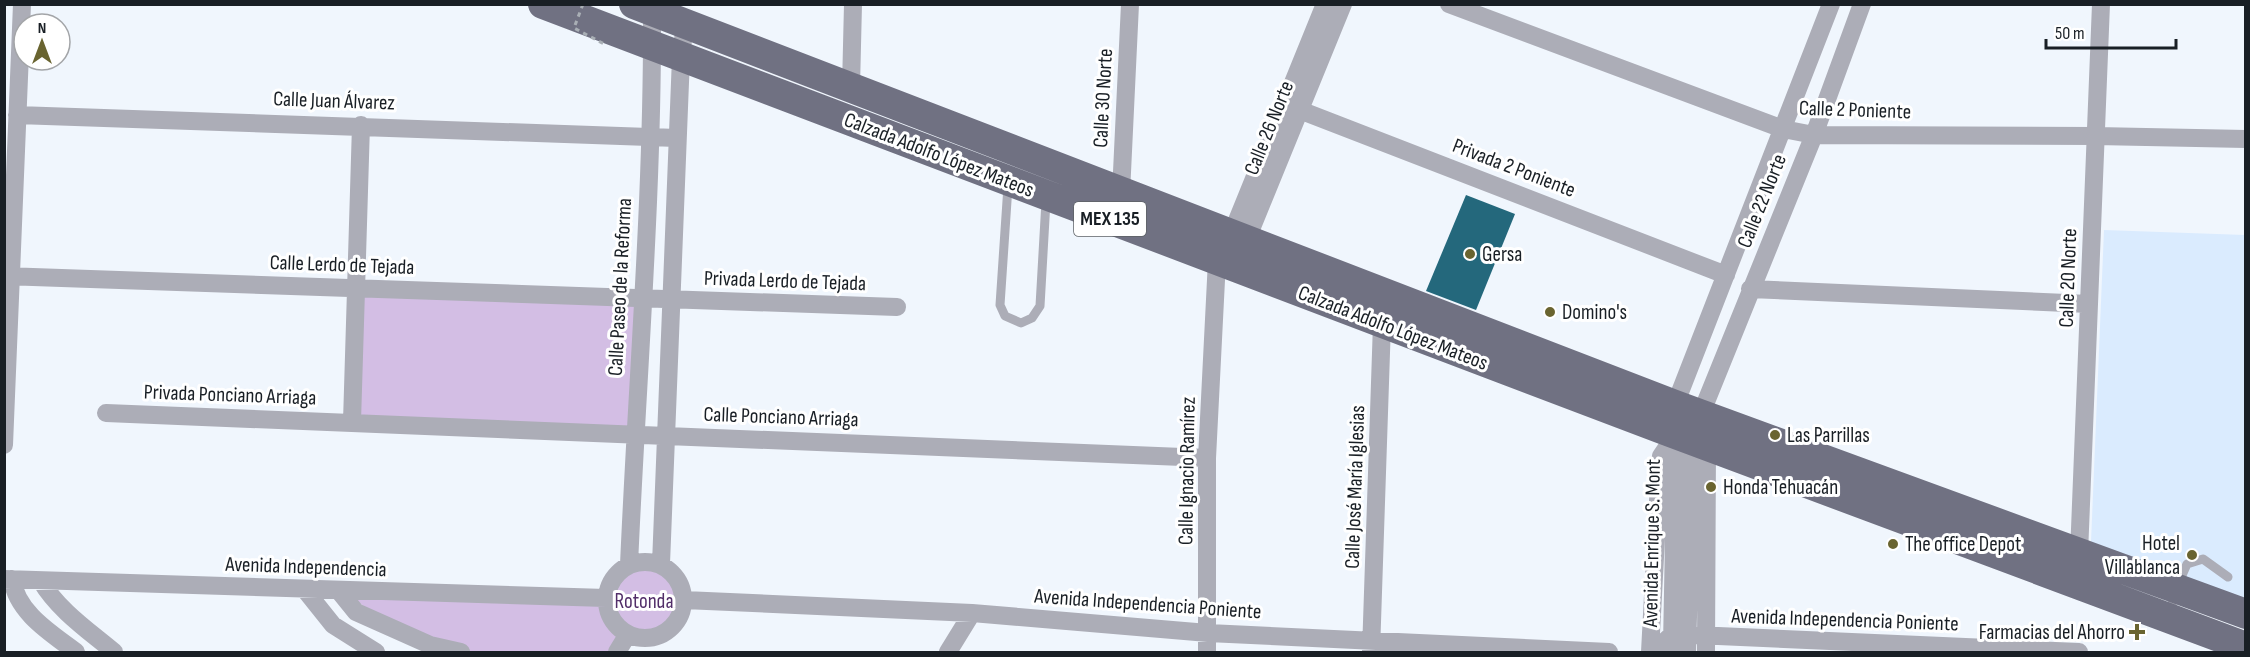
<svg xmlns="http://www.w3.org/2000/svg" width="2250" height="657" font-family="'Sofia Sans Condensed',sans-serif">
  <rect width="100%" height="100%" fill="#f0f6fd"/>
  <path fill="#daebfe" d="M 2104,230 L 2245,235 L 2245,599 L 2091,542 Z"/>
  <path fill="#d3bee4" d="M 357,287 L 643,300 L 635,433 L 352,422 Z
    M609 600a36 36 0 1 1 72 0a36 36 0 1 1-72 0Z
    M 348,595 L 604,599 L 611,623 L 624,637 L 614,652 C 567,652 518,657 471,652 C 425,648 384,621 348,595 Z"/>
  <path fill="#24687c" d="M 1466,195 L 1515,214 L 1476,310 L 1426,291 Z"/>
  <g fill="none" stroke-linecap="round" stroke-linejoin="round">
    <path stroke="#acadb7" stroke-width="9" d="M 1008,186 L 1000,305 L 1005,316 L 1021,323 L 1032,318 L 1040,306 L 1046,201
      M 2169,615 L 2176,589 L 2187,564 L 2203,559 L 2228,577"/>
    <path stroke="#acadb7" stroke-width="18" d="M 1449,4 L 1783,129 L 1814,135 L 2096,136 L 2246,139
      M 851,87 L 853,4
      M 1284,104 L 1726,275
      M 17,115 L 677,138
      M 1121,193 L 1130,4
      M 1243,249 L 1343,4
      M 4,276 L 897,307
      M 1750,289 L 2089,304
      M 1675,405 L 1831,4
      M 106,413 L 1207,458
      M 1701,414 L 1814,135 L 1862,4
      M 352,422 L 361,125
      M 4,445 L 22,4
      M 2079,554 L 2101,4
      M607 600a38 38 0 1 1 76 0a38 38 0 1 1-76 0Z
      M 661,564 L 681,57 L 685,23
      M 629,565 C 637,380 653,196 652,11
      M 4,579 L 606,598
      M 12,579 C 17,613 51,633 76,652
      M 41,581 C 58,610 89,631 114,652
      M 305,590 L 333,625 L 376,652
      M 339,591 L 356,612 L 430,645 L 461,652
      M 684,600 L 972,613 L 1208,633 L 1609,652
      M 1672,645 L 1676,434
      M 617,652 L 628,634
      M 948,652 L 972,613
      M 1207,652 L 1207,458 L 1217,260 L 1232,233 L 1325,4
      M 1371,652 L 1382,323
      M 1650,652 L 1660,463 L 1661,456 L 1676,434
      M 1653,652 L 1673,634 L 2079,652
      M 1687,652 L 1693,439
      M 1706,652 L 1707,445"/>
    <path stroke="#707182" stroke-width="30" d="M 543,4 L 1662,429 L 2246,647
      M 634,4 L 1675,405 L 2246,614"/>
    <path stroke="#a9afb5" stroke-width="3" stroke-dasharray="4.5 4.5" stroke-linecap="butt" d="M 583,4 L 574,28 L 606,45"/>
  </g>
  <g fill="#696430" stroke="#fff" stroke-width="2">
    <circle cx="1470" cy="254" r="6"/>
    <circle cx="1550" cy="312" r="6"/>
    <circle cx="1775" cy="435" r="6"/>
    <circle cx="1711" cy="487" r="6"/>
    <circle cx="1893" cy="544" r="6"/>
    <circle cx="2192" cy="555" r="6"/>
    <path d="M2134 623h6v6h6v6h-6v6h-6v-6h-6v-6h6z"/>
  </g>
  <g text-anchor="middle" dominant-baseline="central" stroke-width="6" stroke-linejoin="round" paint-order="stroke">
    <rect fill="#fff" stroke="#5e6266" stroke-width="1.5" x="1074" y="202" width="72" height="34" rx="4.5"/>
    <g font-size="20" font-weight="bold" fill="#191f25">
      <text x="1110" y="219">MEX 135</text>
    </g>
    <g font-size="21" fill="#191f25" stroke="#fff">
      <text transform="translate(1103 98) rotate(-87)">Calle 30 Norte</text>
      <text transform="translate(334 101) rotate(2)">Calle Juan Álvarez</text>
      <text transform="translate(1855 110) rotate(2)">Calle 2 Poniente</text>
      <text transform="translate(1269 128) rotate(-68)">Calle 26 Norte</text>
      <text transform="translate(939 155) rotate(21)">Calzada Adolfo López Mateos</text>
      <text transform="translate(1514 168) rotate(21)">Privada 2 Poniente</text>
      <text transform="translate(1762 201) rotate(-68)">Calle 22 Norte</text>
      <text transform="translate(342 265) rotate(2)">Calle Lerdo de Tejada</text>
      <text transform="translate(2068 278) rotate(-88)">Calle 20 Norte</text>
      <text transform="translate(785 281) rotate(2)">Privada Lerdo de Tejada</text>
      <text transform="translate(620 287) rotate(-87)">Calle Paseo de la Reforma</text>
      <text transform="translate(1393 328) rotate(21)">Calzada Adolfo López Mateos</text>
      <text transform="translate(230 395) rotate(2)">Privada Ponciano Arriaga</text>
      <text transform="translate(781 417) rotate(2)">Calle Ponciano Arriaga</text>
      <text transform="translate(1187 471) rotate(-89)">Calle Ignacio Ramírez</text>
      <text transform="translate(1355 487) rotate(-88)">Calle José María Iglesias</text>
      <text transform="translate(1652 543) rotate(-89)">Avenida Enrique S. Mont</text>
      <text transform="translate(306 567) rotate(2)">Avenida Independencia</text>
      <text transform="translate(1148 604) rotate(4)">Avenida Independencia Poniente</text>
      <text transform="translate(1845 620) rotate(2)">Avenida Independencia Poniente</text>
    </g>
    <g font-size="21" fill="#191f25" stroke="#fff" text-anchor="start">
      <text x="1482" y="254">Gersa</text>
      <text x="1562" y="312">Domino's</text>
      <text x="1787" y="435">Las Parrillas</text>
      <text x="1723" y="487">Honda Tehuacán</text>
      <text x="2180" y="543" text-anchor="end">Hotel<tspan x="2180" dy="24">Villablanca</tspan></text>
      <text x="1905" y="544">The office Depot</text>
      <text x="2125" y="632" text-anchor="end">Farmacias del Ahorro</text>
    </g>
    <g font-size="21" fill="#522e69" stroke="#fff">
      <text x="644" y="601">Rotonda</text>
    </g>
  </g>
  <rect width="2250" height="657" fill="none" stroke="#191f25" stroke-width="12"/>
  <g transform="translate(42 42)"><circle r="28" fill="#ffffff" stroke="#a3a5a8" stroke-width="1.5"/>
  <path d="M0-4.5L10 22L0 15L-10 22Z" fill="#696430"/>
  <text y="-9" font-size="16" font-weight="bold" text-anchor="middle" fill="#191f25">N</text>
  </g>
  <path d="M2046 39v9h130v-9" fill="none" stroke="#191f25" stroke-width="3"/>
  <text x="2055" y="39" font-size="18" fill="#191f25" stroke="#ffffff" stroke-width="4.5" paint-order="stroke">50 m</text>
</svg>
